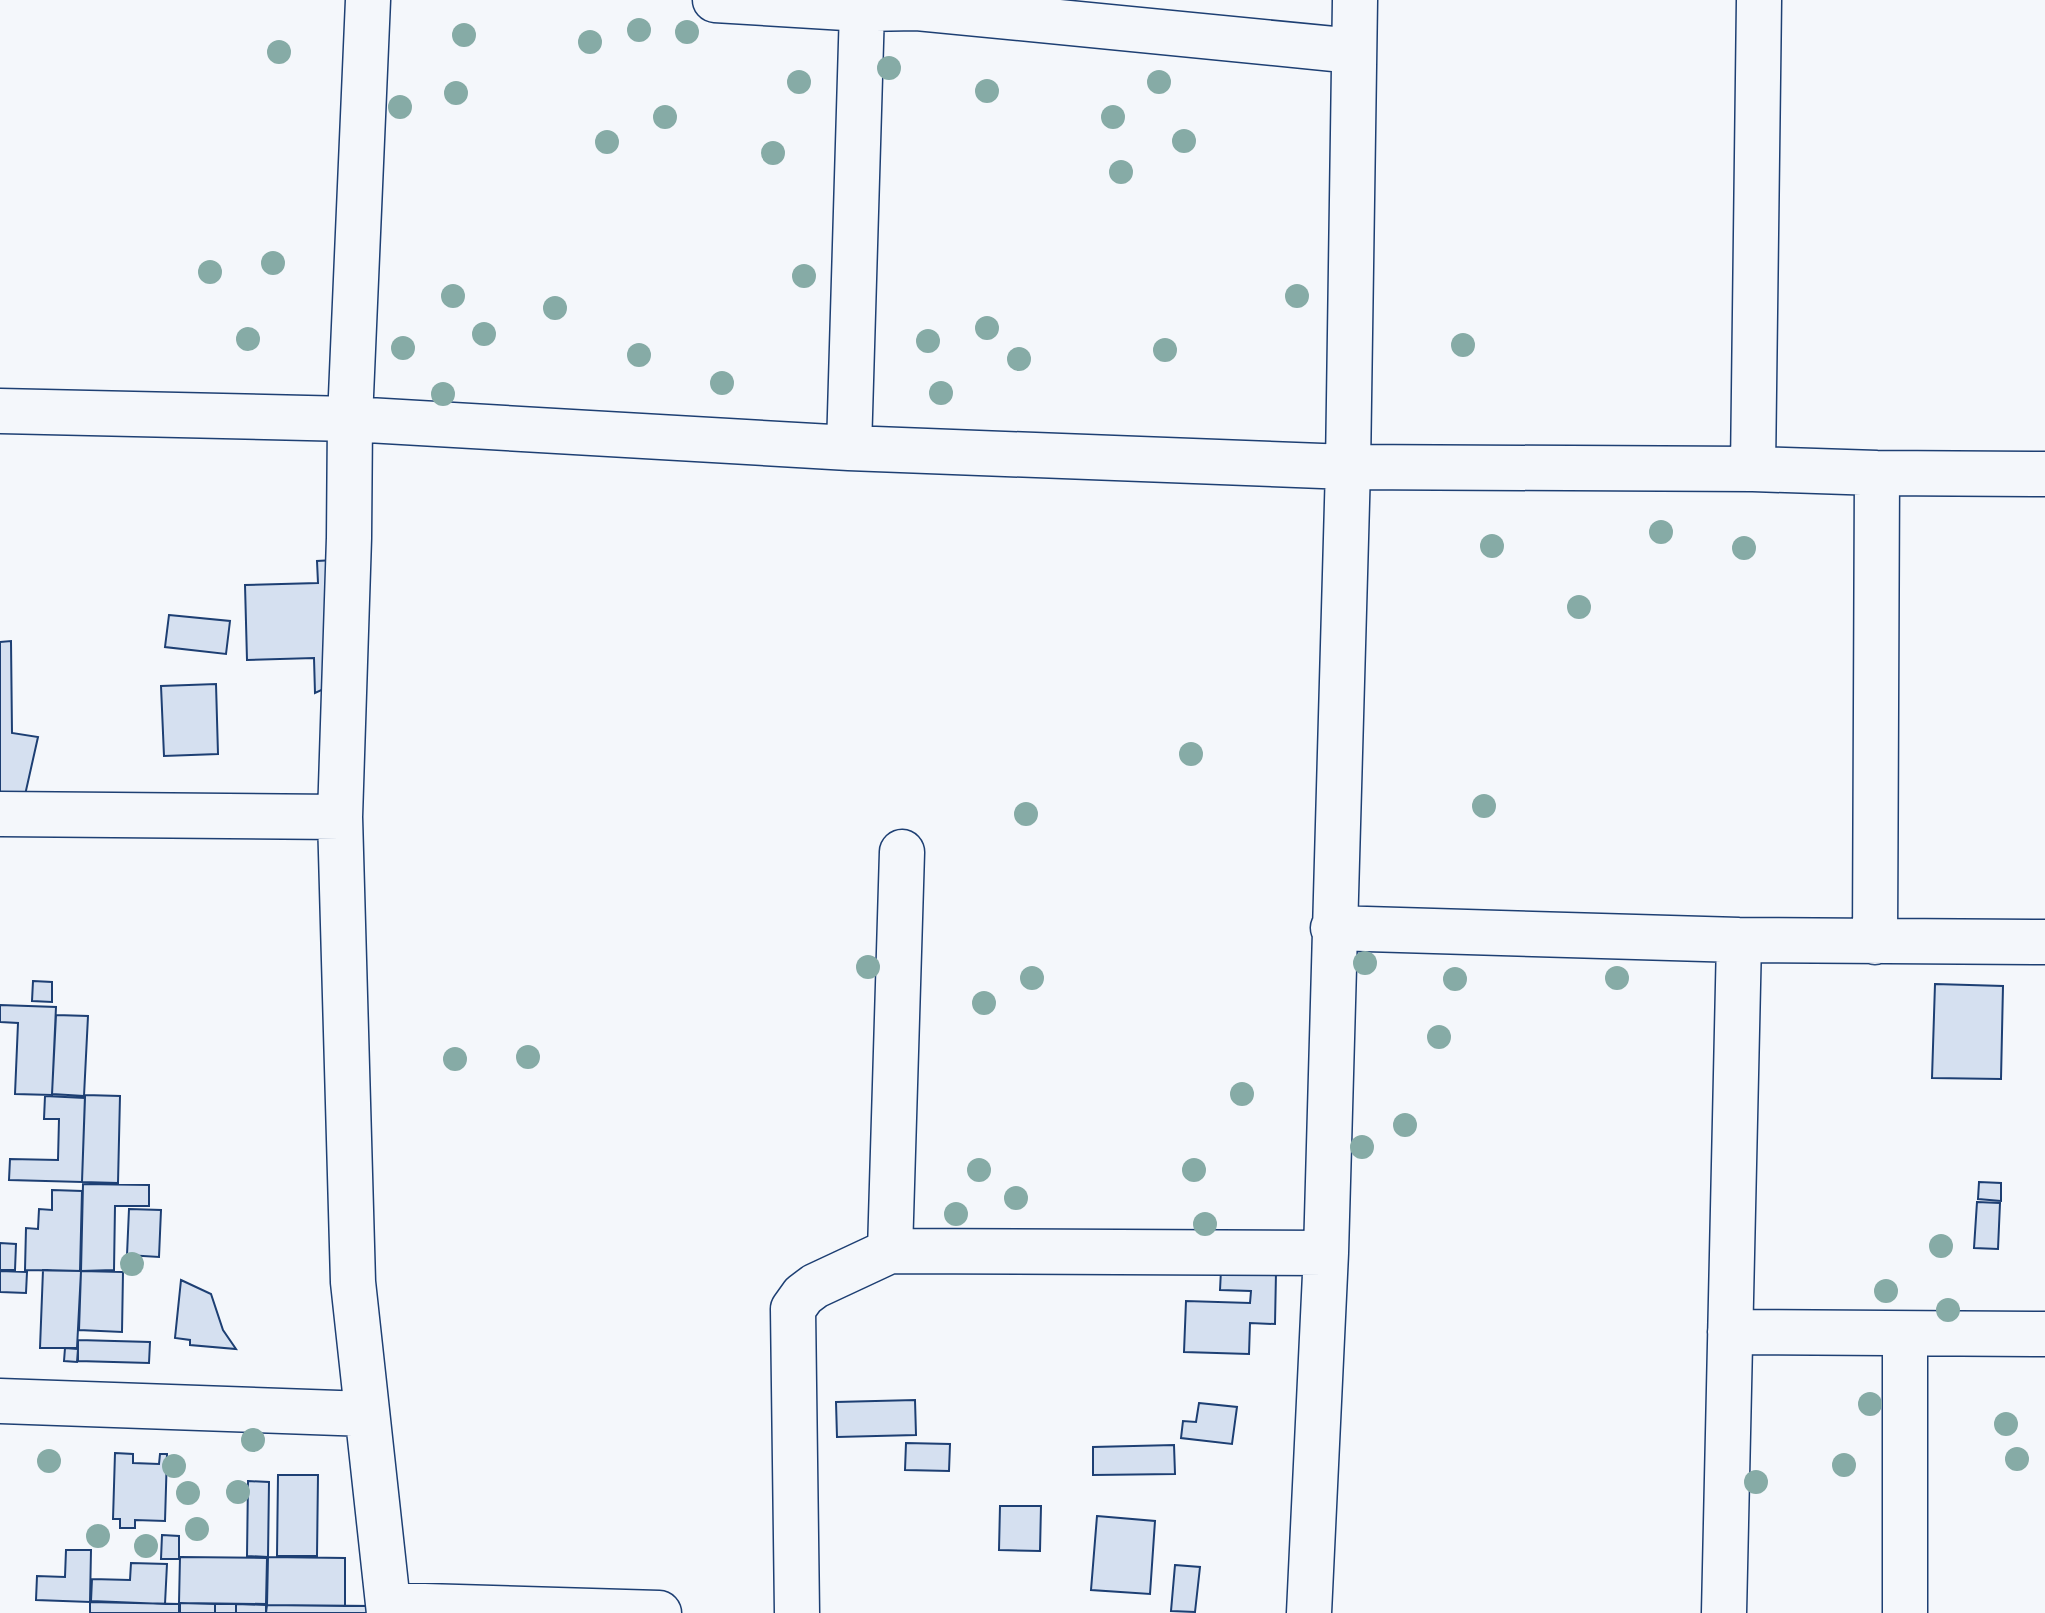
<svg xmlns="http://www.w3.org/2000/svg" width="2045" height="1613" font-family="Commissioner,sans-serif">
  <rect width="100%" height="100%" fill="#f4f7fb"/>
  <path fill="#d5e0f0" stroke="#1d3f73" stroke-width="2" d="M 334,560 L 337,683 L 315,693 L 314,658 L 247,660 L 245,585 L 318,583 L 317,561 Z
    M 169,615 L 230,621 L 226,654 L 165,647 Z
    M 11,641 L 12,733 L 38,737 L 23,804 L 0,802 L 0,642 Z
    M 216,684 L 218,754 L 164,756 L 161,686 Z
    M 33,981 L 52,982 L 52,1002 L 32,1001 Z
    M 1935,984 L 2003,986 L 2001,1079 L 1932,1078 Z
    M 0,1005 L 56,1007 L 52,1095 L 15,1094 L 18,1023 L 0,1022 Z
    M 56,1015 L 88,1016 L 84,1096 L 52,1094 Z
    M 85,1095 L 120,1096 L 118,1183 L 82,1182 Z
    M 45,1096 L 85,1098 L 82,1182 L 9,1180 L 10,1159 L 58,1160 L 59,1119 L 44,1119 Z
    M 1979,1182 L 2001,1183 L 2001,1201 L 1978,1199 Z
    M 83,1184 L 149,1185 L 149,1206 L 115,1206 L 114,1270 L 81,1271 Z
    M 52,1190 L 82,1191 L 80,1271 L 25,1270 L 26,1228 L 38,1229 L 39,1209 L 52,1210 Z
    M 1977,1202 L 2000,1203 L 1998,1249 L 1974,1248 Z
    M 129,1209 L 161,1210 L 159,1257 L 127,1255 Z
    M 0,1243 L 16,1244 L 15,1270 L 0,1270 Z
    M 43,1270 L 81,1271 L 77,1348 L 40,1348 Z
    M 1221,1270 L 1276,1272 L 1275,1324 L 1250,1323 L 1249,1354 L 1184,1352 L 1186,1301 L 1250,1303 L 1251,1291 L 1220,1290 Z
    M 0,1271 L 27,1272 L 26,1293 L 0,1292 Z
    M 81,1271 L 123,1272 L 122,1332 L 79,1330 Z
    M 181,1280 L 211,1294 L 223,1330 L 236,1349 L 190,1345 L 190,1340 L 175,1338 Z
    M 78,1340 L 150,1342 L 149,1363 L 78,1361 Z
    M 65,1348 L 78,1349 L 77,1362 L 64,1361 Z
    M 915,1400 L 916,1435 L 837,1437 L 836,1402 Z
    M 1199,1403 L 1237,1407 L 1232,1444 L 1181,1438 L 1183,1421 L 1196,1422 Z
    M 906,1443 L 950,1444 L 949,1471 L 905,1470 Z
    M 1174,1445 L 1175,1474 L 1093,1475 L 1093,1447 Z
    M 115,1453 L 133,1454 L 133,1463 L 159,1464 L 160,1454 L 167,1454 L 165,1521 L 135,1520 L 135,1528 L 120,1528 L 120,1519 L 113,1519 Z
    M 278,1475 L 318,1475 L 317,1556 L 277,1556 Z
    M 248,1481 L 269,1482 L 268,1557 L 247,1556 Z
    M 1000,1506 L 1041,1506 L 1040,1551 L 999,1550 Z
    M 1097,1516 L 1155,1521 L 1150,1594 L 1091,1590 Z
    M 162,1535 L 179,1536 L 179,1559 L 161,1559 Z
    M 66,1550 L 91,1550 L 90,1602 L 36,1600 L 37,1576 L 65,1577 Z
    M 180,1557 L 267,1558 L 266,1604 L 179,1603 Z
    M 268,1557 L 345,1558 L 345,1606 L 267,1605 Z
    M 131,1563 L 167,1564 L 165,1604 L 91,1601 L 92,1579 L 130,1580 Z
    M 1175,1565 L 1200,1567 L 1195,1612 L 1171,1611 Z
    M 90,1602 L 179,1604 L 179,1613 L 90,1613 Z
    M 180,1603 L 215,1604 L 215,1613 L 180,1613 Z
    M 215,1604 L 236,1604 L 236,1613 L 215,1613 Z
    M 236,1604 L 266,1605 L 266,1613 L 236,1613 Z
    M 267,1605 L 373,1606 L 373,1613 L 266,1613 Z"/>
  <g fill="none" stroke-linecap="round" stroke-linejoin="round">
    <g stroke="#1d3f73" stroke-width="47">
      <path id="minor" d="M 368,0 L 350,419 L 349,538 L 340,817 L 353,1282 L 389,1613
        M 715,0 L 862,9 L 917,8 L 1354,51
        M 0,411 L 350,419 L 849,448 L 1348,467 L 1753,469 L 1877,473 L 2045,474
        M 849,448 L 862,9
        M 1753,469 L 1759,0
        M 0,814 L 340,817
        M 1333,928 L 1739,940 L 2045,942
        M 1875,942 L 1877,473
        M 890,1251 L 902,852
        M 1730,1332 L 2045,1334
        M 0,1401 L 367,1414
        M 390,1605 L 659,1613
        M 797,1613 L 793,1309 L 803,1295 L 815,1286 L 890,1251 L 1326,1253
        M 1309,1613 L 1326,1253 L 1348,467 L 1355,0
        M 1724,1613 L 1739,940
        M 1905,1613 L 1905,1334"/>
    </g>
    <use href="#minor" stroke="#f4f7fb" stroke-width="44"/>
  </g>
  <g fill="#86aba6">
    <circle cx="639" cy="30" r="12"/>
    <circle cx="687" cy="32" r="12"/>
    <circle cx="464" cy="35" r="12"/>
    <circle cx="590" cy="42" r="12"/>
    <circle cx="279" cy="52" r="12"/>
    <circle cx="889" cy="68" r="12"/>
    <circle cx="799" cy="82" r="12"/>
    <circle cx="1159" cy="82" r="12"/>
    <circle cx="987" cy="91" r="12"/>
    <circle cx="456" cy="93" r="12"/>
    <circle cx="400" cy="107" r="12"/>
    <circle cx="665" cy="117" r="12"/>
    <circle cx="1113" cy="117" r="12"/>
    <circle cx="1184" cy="141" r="12"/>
    <circle cx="607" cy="142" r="12"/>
    <circle cx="773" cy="153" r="12"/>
    <circle cx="1121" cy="172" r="12"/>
    <circle cx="273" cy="263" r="12"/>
    <circle cx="210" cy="272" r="12"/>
    <circle cx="804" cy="276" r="12"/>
    <circle cx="453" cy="296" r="12"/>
    <circle cx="1297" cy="296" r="12"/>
    <circle cx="555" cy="308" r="12"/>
    <circle cx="987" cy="328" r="12"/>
    <circle cx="484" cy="334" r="12"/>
    <circle cx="248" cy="339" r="12"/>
    <circle cx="928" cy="341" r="12"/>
    <circle cx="1463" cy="345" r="12"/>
    <circle cx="403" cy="348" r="12"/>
    <circle cx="1165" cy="350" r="12"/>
    <circle cx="639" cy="355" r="12"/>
    <circle cx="1019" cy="359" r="12"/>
    <circle cx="722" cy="383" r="12"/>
    <circle cx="941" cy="393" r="12"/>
    <circle cx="443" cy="394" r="12"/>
    <circle cx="1661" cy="532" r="12"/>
    <circle cx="1492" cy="546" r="12"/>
    <circle cx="1744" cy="548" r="12"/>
    <circle cx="1579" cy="607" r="12"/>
    <circle cx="1191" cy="754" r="12"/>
    <circle cx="1484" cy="806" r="12"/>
    <circle cx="1026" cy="814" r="12"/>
    <circle cx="1365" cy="963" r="12"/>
    <circle cx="868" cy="967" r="12"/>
    <circle cx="1032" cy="978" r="12"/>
    <circle cx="1617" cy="978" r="12"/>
    <circle cx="1455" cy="979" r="12"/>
    <circle cx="984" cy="1003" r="12"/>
    <circle cx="1439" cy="1037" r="12"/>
    <circle cx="528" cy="1057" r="12"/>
    <circle cx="455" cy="1059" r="12"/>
    <circle cx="1242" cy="1094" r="12"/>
    <circle cx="1405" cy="1125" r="12"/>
    <circle cx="1362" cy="1147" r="12"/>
    <circle cx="979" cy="1170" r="12"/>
    <circle cx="1194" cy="1170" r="12"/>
    <circle cx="1016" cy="1198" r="12"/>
    <circle cx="956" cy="1214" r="12"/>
    <circle cx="1205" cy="1224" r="12"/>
    <circle cx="1941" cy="1246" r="12"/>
    <circle cx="132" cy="1264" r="12"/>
    <circle cx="1886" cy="1291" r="12"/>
    <circle cx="1948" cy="1310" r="12"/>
    <circle cx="1870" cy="1404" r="12"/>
    <circle cx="2006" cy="1424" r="12"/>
    <circle cx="253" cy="1440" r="12"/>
    <circle cx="2017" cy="1459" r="12"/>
    <circle cx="49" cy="1461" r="12"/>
    <circle cx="1844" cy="1465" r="12"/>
    <circle cx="174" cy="1466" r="12"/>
    <circle cx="1756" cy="1482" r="12"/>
    <circle cx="238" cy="1492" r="12"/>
    <circle cx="188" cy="1493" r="12"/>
    <circle cx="197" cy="1529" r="12"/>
    <circle cx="98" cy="1536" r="12"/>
    <circle cx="146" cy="1546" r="12"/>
  </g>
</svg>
